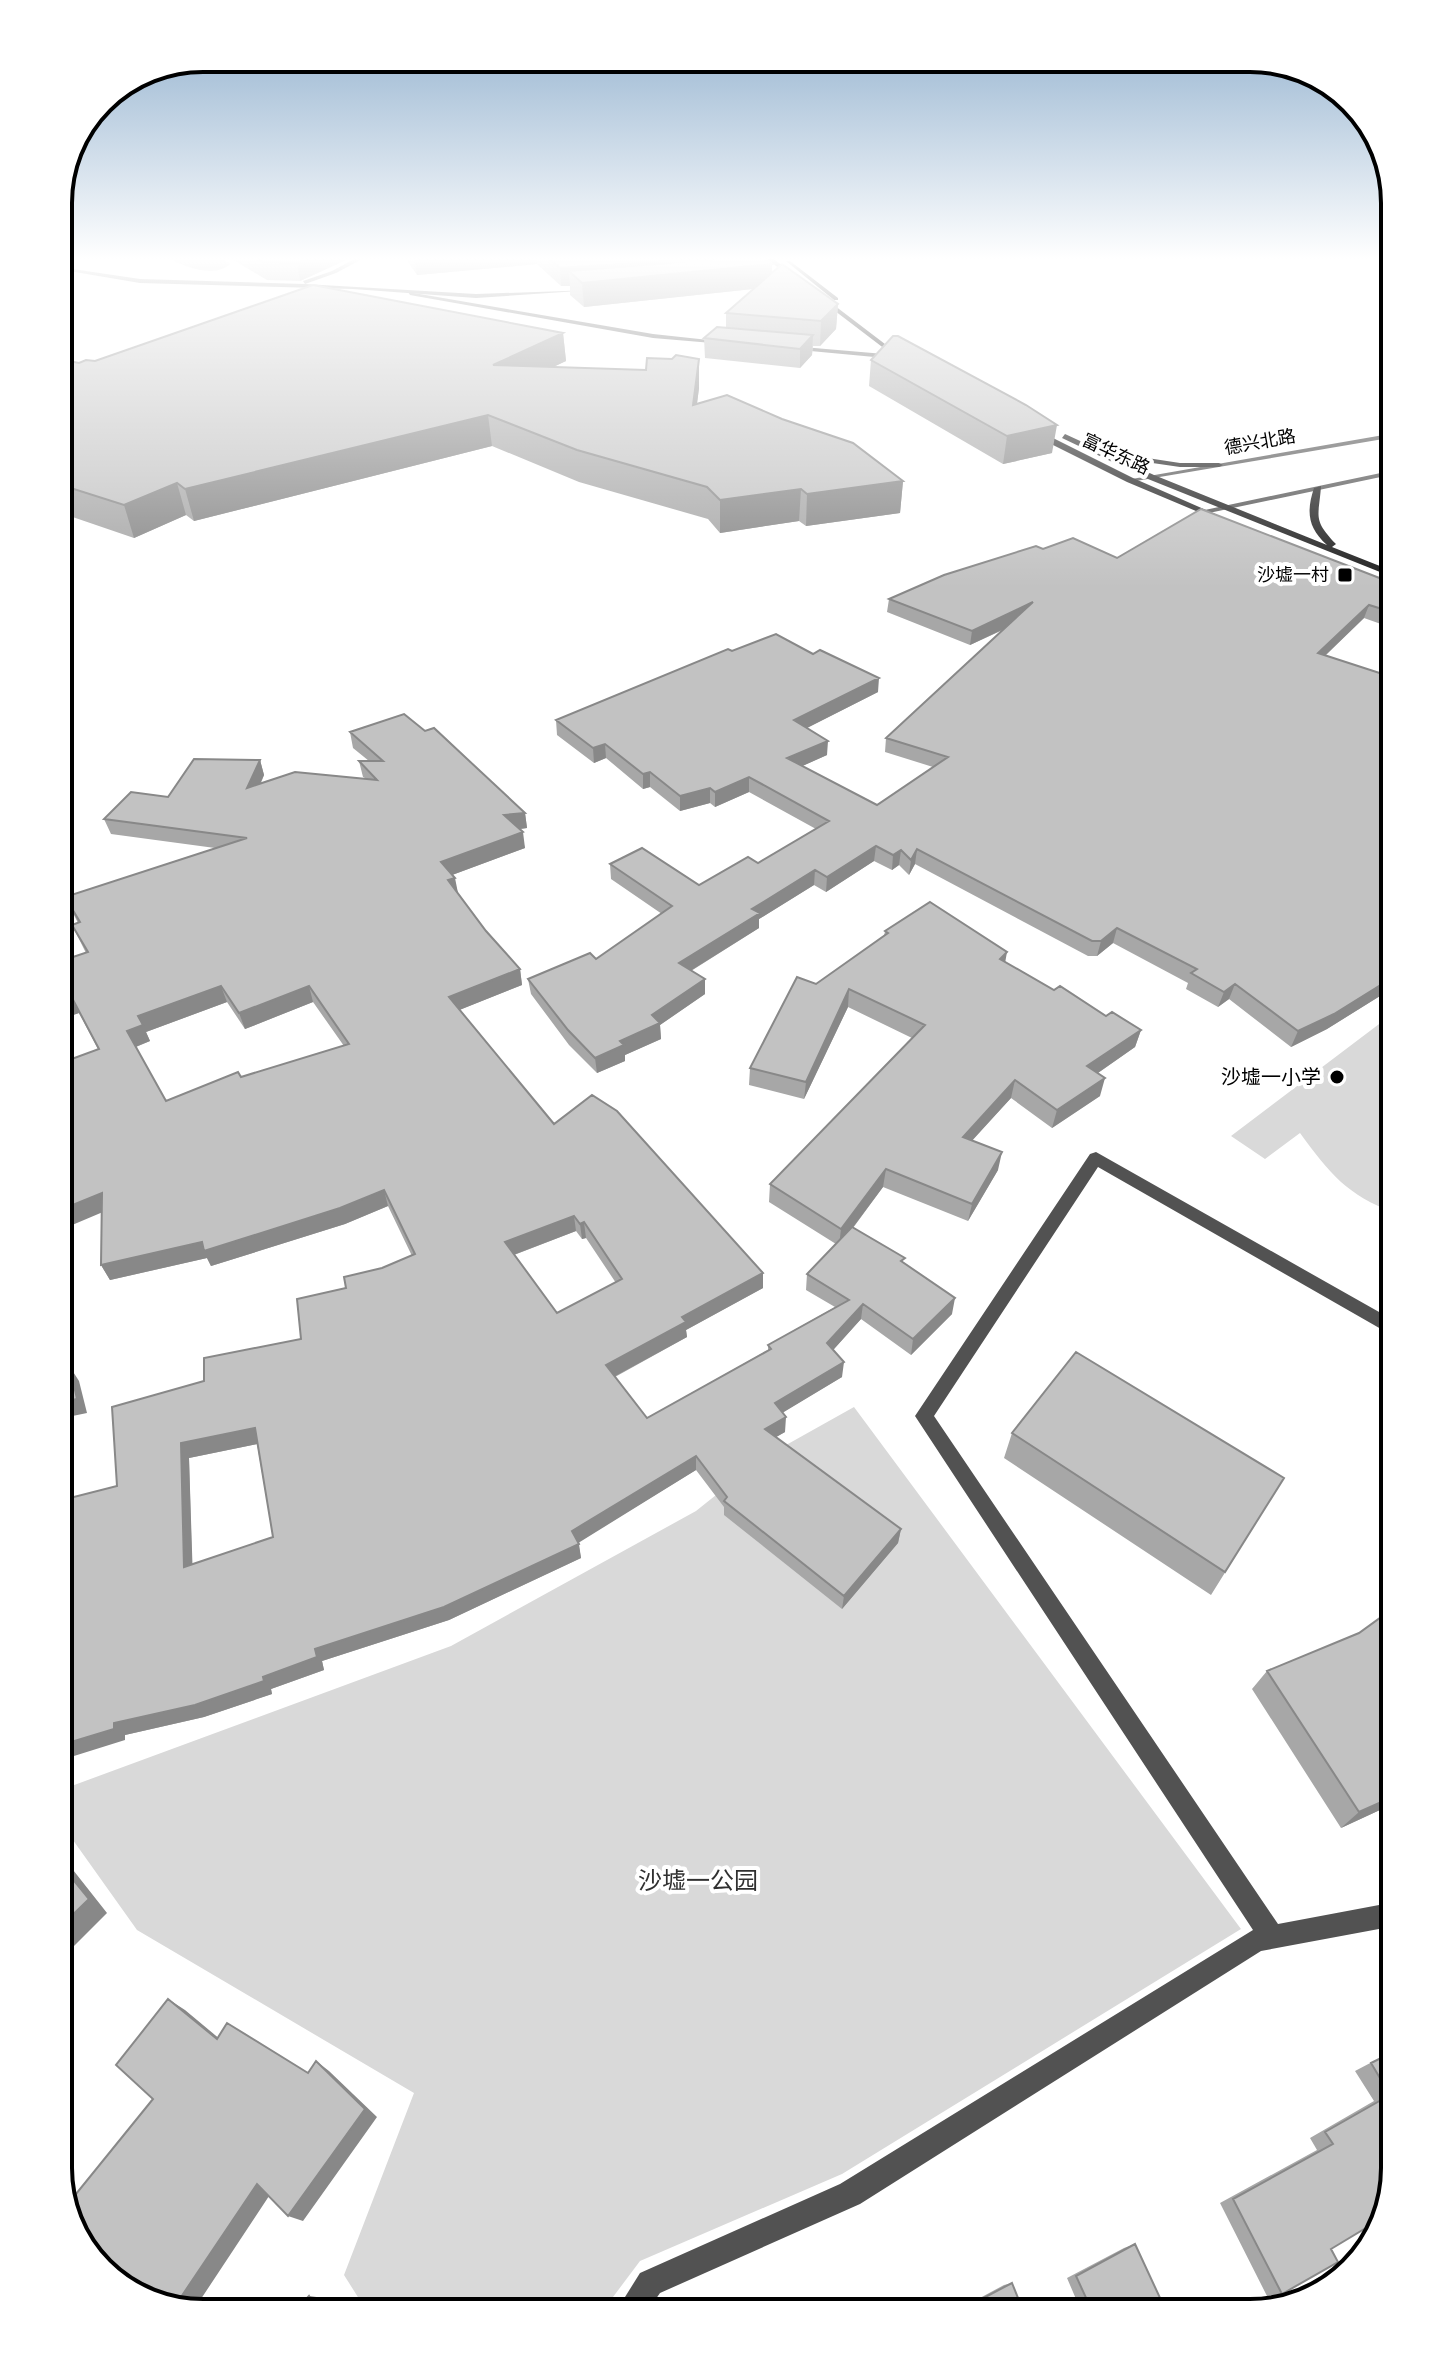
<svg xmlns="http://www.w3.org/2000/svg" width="1453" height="2371" font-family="'Fira Sans Condensed','Noto Sans SC',sans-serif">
  <rect width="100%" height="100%" fill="#fff"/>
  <path fill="#d9d9d9" d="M 1395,1012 L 1395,1213 C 1347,1195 1330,1174 1300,1133 L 1265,1159 L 1231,1136 Z
    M 854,1407 L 1241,1929 L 842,2174 L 640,2261 L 601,2313 L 368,2313 L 344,2275 L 414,2093 L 137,1930 L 58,1819 L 58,1791 L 451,1646 L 696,1511 L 761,1459 Z"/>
  <path fill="#a0a0a0" d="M 166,256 L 219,256 L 230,264 C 214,279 181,266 166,256 Z"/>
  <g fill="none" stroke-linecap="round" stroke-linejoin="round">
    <path fill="#525252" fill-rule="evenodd" d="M 408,292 L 653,334 L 727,342 L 724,344 L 653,338 L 410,295 Z
      M 791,346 L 896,355 L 899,357 L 896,359 L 789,349 Z
      M 1096,1152 L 1395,1321 L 1395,1337 L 1098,1167 L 934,1416 L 1278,1924 L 1395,1902 L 1395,1926 L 1261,1951 L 860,2204 L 660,2293 L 646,2313 L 615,2313 L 640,2273 L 840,2184 L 1253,1930 L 915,1416 L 1090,1154 Z"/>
    <path fill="#525252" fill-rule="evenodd" d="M 360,256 L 368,256 L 336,273 L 305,284 L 476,294 L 593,290 L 476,298 L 353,289 L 140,283 L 63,270 L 66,268 L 140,279 L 305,284 L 303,281 L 332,271 Z
      M 1395,433 L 1395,437 L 1130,482 L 1126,480 Z
      M 1395,470 L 1395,474 L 1204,514 L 1200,511 Z"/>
    <path fill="#1f1f1f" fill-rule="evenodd" d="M 763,256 L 770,256 L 798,278 L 793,279 Z
      M 786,261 L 790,261 L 838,298 L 838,300 L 834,300 Z
      M 818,296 L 822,296 L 902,357 L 902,359 L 898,359 L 818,298 Z
      M 1033,431 L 1039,431 L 1133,478 L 1222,517 L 1215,519 L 1127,482 L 1033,435 Z
      M 1065,434 L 1154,475 L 1327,545 C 1308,528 1306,512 1314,488 L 1321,486 C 1319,517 1312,519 1336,544 L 1332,547 L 1395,572 L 1395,578 L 1148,479 L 1062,438 Z
      M 1121,454 L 1180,463 L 1219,463 L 1223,465 L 1219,467 L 1180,467 L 1118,458 Z"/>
  </g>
  <path fill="#a7a7a7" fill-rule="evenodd" d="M 227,256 L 355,256 L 300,281 L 267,280 Z
    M 404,256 L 760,256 L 772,264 L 772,273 L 838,304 L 836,329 L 820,346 L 813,346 L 812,355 L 800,368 L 705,358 L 704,338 L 726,328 L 726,313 L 753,289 L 584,307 L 570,295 L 570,286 L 561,286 L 537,264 L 417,275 Z
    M 563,333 L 566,361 L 553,367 L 699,388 L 697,403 L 903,481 L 900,513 L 806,526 L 799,521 L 720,533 L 708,519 L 579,482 L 492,446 L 194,521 L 186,515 L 134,538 L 58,512 L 58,359 L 79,363 Z
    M 871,360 L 1052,453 L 1003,464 L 869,386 Z
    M 1043,549 L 1117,558 L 1395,584 L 1395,629 L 1364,618 L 1325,656 L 1395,678 L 1395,970 L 1391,973 L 1395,977 L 1388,991 L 1327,1029 L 1291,1047 L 1229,999 L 1218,1007 L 1186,989 L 1188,983 L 1113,943 L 1097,956 L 1088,956 L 915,864 L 909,875 L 899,865 L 892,870 L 874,861 L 826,892 L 814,885 L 759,919 L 759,928 L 691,971 L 705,979 L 705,994 L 660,1025 L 661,1039 L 625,1055 L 625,1061 L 597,1073 L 569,1045 L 531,994 L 528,979 L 596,959 L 662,914 L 611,879 L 610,864 L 699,885 L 758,863 L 816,829 L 749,792 L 715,807 L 710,803 L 680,811 L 650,787 L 643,789 L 606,758 L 594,763 L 557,735 L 556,720 L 732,651 L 878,692 L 807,728 L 827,755 L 802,766 L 877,805 L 933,767 L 885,752 L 886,738 L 1005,629 L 970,645 L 887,612 L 889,599 Z
    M 350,732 L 525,813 L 527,828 L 519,829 L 525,848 L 452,875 L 458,893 L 486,931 L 520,969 L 522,985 L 459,1010 L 554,1124 L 763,1273 L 763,1288 L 686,1330 L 687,1337 L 615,1377 L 647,1418 L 768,1350 L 768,1345 L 835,1307 L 806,1290 L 807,1274 L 836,1244 L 769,1202 L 770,1184 L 912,1038 L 848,1007 L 804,1099 L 749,1085 L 750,1068 L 816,984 L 884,936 L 885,931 L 1005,962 L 1054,990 L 1106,1016 L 1141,1030 L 1135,1047 L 1098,1073 L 1100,1096 L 1052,1128 L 1011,1098 L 972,1140 L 998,1170 L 968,1221 L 883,1187 L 853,1228 L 904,1263 L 952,1314 L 911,1355 L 861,1319 L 833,1350 L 842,1377 L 783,1412 L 785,1432 L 776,1437 L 901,1529 L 898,1543 L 842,1609 L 724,1515 L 724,1507 L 696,1470 L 578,1542 L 581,1558 L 449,1620 L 322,1661 L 324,1670 L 271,1689 L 272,1694 L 204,1717 L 125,1735 L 125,1740 L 117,1486 L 204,1381 L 301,1339 L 346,1288 L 382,1268 L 412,1256 L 388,1206 L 345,1224 L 211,1266 L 207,1258 L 110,1280 L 101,1265 L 101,1213 L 98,1049 L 79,1013 L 58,1020 L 86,953 L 72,925 L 78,923 L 65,897 L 215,848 L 111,834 L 104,819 L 168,797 L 260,760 L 264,775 L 261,783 L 365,778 L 363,777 L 359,761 L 369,761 L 353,748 ZM 227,1002 L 245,1029 L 313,1002 L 344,1046 L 166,1101 L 136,1047 L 150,1041 L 146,1032 ZM 576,1231 L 582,1239 L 586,1238 L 616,1283 L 557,1313 L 514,1255 ZM 257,1444 L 273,1537 L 192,1564 L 189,1458 Z
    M 1012,1433 L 1284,1478 L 1211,1595 L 1004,1458 Z
    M 1359,1633 L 1395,1803 L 1341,1828 L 1252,1689 L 1267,1671 Z
    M 1395,2050 L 1395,2169 L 1331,2249 L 1282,2294 L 1267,2296 L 1220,2203 L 1317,2150 L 1310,2138 L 1374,2101 L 1355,2071 Z
    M 1135,2244 L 1167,2313 L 1082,2313 L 1067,2278 L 1124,2248 Z
    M 1012,2283 L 1024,2313 L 952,2313 L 1004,2285 Z"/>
  <path fill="#888" d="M 313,256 L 355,256 L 300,281 L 297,263 Z
    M 427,256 L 537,256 L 537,264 L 417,275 L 414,257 Z
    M 741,256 L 772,264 L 772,287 L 584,307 L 582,283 L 569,271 L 570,286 L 561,286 L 560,268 Z
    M 838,304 L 836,329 L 820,346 L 821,321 Z
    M 563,333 L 566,361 L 496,394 L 493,365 Z
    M 813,335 L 812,355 L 800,368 L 800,349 Z
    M 699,359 L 699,388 L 693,435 L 693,405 Z
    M 488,415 L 492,446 L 194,521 L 185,489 Z
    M 1057,425 L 1052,453 L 1003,464 L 1007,436 Z
    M 903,481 L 900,513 L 806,526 L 807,494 Z
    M 177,483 L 186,515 L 134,538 L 124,505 Z
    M 801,489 L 799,521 L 720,533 L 720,500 Z
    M 1033,602 L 1031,616 L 970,645 L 972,631 Z
    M 1369,605 L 1364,618 L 1313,667 L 1318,653 Z
    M 879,678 L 878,692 L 793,735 L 794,720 Z
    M 828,741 L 827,755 L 787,773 L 787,758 Z
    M 605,744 L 606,758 L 594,763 L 593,748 Z
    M 260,760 L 264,775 L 251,803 L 247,788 Z
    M 650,772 L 650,787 L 643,789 L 643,774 Z
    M 749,777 L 749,792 L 715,807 L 715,792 Z
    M 710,788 L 710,803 L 680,811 L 680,796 Z
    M 525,813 L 527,828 L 506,831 L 504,815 Z
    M 523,832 L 525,848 L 444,878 L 441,862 Z
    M 876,846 L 874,861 L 826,892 L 827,877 Z
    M 917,849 L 915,864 L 909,875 L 911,860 Z
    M 901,850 L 899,865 L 892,870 L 893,855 Z
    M 815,870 L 814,885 L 759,919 L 759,928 L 679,978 L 679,963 L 752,909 Z
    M 455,878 L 458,893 L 448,880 Z
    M 1117,928 L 1113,943 L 1097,956 L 1101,941 Z
    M 1007,952 L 1004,969 L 1000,959 Z
    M 1395,959 L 1395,970 L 1376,983 L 1383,968 Z
    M 520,969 L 522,985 L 452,1013 L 449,997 Z
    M 1395,976 L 1388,991 L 1327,1029 L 1291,1047 L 1298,1031 Z
    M 705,979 L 705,994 L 660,1025 L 661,1039 L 625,1055 L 625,1061 L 597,1073 L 595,1058 L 620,1041 L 652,1015 Z
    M 1235,984 L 1229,999 L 1218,1007 L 1224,992 Z
    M 221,986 L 227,1002 L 146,1032 L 150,1041 L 135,1047 L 127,1031 L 138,1016 Z
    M 309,986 L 313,1002 L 245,1029 L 239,1013 Z
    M 849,989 L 848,1007 L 804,1099 L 806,1082 Z
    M 71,996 L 79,1013 L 58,1020 L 58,1001 Z
    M 1141,1030 L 1135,1047 L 1082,1084 L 1087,1066 Z
    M 1105,1078 L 1100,1096 L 1052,1128 L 1057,1110 Z
    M 1015,1080 L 1011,1098 L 960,1154 L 963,1137 Z
    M 1002,1152 L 998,1170 L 968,1221 L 972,1204 Z
    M 886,1169 L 883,1187 L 839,1246 L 841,1229 Z
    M 384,1190 L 388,1206 L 345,1224 L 211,1266 L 207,1258 L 110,1280 L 101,1265 Z
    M 102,1193 L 110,1209 L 58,1231 L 58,1211 Z
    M 574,1216 L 576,1231 L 508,1257 L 505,1242 Z
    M 584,1222 L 586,1238 L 582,1239 L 580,1224 Z
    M 763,1273 L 763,1288 L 686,1330 L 687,1337 L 608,1380 L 606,1365 L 682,1317 Z
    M 955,1298 L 952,1314 L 911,1355 L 913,1339 Z
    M 863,1304 L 861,1319 L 826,1358 L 827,1343 Z
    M 844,1362 L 842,1377 L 774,1418 L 775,1403 Z
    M 70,1367 L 79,1381 L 87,1413 L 58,1419 L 58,1403 Z
    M 786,1417 L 785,1432 L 764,1444 L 765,1429 Z
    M 255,1428 L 262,1443 L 189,1458 L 193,1581 L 184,1567 L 181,1443 Z
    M 696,1456 L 696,1470 L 575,1545 L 572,1531 Z
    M 901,1529 L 898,1543 L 842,1609 L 844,1596 Z
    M 579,1544 L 581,1558 L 449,1620 L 322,1661 L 324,1670 L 271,1689 L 272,1694 L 204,1717 L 125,1735 L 125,1740 L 58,1761 L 58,1746 L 114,1723 L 263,1677 L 315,1649 Z
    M 1395,1796 L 1395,1803 L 1341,1828 L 1359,1812 Z
    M 58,1855 L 66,1861 L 107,1913 L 58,1962 Z
    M 168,1999 L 185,2010 L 233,2050 L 217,2039 Z
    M 316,2061 L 329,2071 L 377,2117 L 303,2221 L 288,2216 Z
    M 58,2089 L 66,2095 L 58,2106 Z
    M 257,2184 L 273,2190 L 195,2308 L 199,2313 L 194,2313 L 177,2307 L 175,2306 Z
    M 309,2296 L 324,2298 L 332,2313 L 319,2313 Z"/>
  <path fill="#c2c2c2" stroke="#888" stroke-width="2" fill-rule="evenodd" d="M 252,256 L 313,256 L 297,263 L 263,262 Z
    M 546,256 L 741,256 L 560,268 Z
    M 756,256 L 760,256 L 772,264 L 582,283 L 569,271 Z
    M 782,264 L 838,304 L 821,321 L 726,313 Z
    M 313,285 L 563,333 L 493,365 L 646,370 L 647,358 L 672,359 L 676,355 L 699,359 L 693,405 L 727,395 L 782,419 L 853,443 L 903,481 L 807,494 L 801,489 L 720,500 L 707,487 L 577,450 L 488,415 L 185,489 L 177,483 L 124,505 L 58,484 L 58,359 L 79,363 L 86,360 L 95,361 Z
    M 717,327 L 813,335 L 800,349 L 704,338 Z
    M 893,336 L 898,336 L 1026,405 L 1057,425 L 1007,436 L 871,360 Z
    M 1201,509 L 1395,584 L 1395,613 L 1369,605 L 1318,653 L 1395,678 L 1395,959 L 1383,968 L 1395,976 L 1334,1014 L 1298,1031 L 1235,984 L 1224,992 L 1191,973 L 1197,969 L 1117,928 L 1101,941 L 1092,941 L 917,849 L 911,860 L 901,850 L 893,855 L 876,846 L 827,877 L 815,870 L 752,909 L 760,913 L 679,963 L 705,979 L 652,1015 L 660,1023 L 620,1041 L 624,1045 L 595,1058 L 568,1030 L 528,979 L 590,953 L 596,959 L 672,906 L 610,864 L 642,848 L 699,885 L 748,857 L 758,863 L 829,821 L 749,777 L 715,792 L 710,788 L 680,796 L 650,772 L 643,774 L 605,744 L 593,748 L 556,720 L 728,649 L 732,651 L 776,634 L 813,654 L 820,650 L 879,678 L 794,720 L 828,741 L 787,758 L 877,805 L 948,757 L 886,738 L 1033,602 L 972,631 L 889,599 L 944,575 L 1036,546 L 1043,549 L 1073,538 L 1117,558 Z
    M 404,714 L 425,731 L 434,728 L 525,813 L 504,815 L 523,832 L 441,862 L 455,878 L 448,880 L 486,931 L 520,969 L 449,997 L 554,1124 L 592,1095 L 617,1111 L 763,1273 L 682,1317 L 686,1322 L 606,1365 L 647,1418 L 771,1349 L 768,1345 L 849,1300 L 807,1274 L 852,1227 L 905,1258 L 901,1261 L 955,1298 L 913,1339 L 863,1304 L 827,1343 L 844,1362 L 775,1403 L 786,1417 L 765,1429 L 901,1529 L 844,1596 L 724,1501 L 727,1497 L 696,1456 L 572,1531 L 579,1544 L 444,1607 L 315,1649 L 317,1657 L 263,1677 L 264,1681 L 195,1705 L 114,1723 L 114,1729 L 58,1746 L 58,1501 L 117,1486 L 112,1407 L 204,1381 L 204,1358 L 301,1339 L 297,1299 L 346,1288 L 344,1277 L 382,1268 L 415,1254 L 384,1190 L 340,1208 L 204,1251 L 202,1242 L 101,1265 L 102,1193 L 58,1211 L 58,1064 L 99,1049 L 71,996 L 58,1001 L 58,962 L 88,952 L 72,925 L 80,922 L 65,897 L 247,838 L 104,819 L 131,792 L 168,797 L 194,759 L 260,760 L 247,788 L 295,772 L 377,780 L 359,761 L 383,761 L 350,732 ZM 221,986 L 239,1013 L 309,986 L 349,1044 L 241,1077 L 238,1072 L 166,1101 L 127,1031 L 143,1025 L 138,1016 ZM 574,1216 L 580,1224 L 584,1222 L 622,1279 L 557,1313 L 505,1242 ZM 255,1428 L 273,1537 L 184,1567 L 181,1443 Z
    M 930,902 L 1007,952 L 1000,959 L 1054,990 L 1060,986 L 1106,1016 L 1112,1012 L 1141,1030 L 1087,1066 L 1105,1078 L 1057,1110 L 1015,1080 L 963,1137 L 1002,1152 L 972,1204 L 886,1169 L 841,1229 L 770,1184 L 925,1025 L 849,989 L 806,1082 L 750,1068 L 797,977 L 816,984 L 888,933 L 885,931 Z
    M 1076,1352 L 1284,1478 L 1225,1572 L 1012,1433 Z
    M 70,1367 L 77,1399 L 58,1403 L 58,1369 Z
    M 1395,1607 L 1395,1796 L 1359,1812 L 1267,1671 L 1359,1633 Z
    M 58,1861 L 89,1899 L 58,1929 Z
    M 168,1999 L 217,2039 L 227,2023 L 308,2073 L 316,2061 L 365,2109 L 288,2216 L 257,2184 L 175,2306 L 177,2307 L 123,2289 L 73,2233 L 67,2205 L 153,2099 L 116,2065 Z
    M 1395,2051 L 1395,2169 L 1379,2220 L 1331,2249 L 1338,2262 L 1282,2294 L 1233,2199 L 1333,2144 L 1325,2132 L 1390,2095 L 1371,2063 Z
    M 1135,2244 L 1167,2313 L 1093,2313 L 1076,2276 Z
    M 1012,2283 L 1024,2313 L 955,2313 Z
    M 309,2296 L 319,2313 L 293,2313 Z"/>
  <linearGradient id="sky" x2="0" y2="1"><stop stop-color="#8baccb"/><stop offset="0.44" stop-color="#fff"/><stop offset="1" stop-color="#fff" stop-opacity="0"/></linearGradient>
  <rect width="1453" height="588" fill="url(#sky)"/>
  <g fill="#000" stroke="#fff" stroke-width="3">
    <rect x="1337" y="567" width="16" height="16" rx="4"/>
    <circle cx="1337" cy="1077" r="8"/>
  </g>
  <g text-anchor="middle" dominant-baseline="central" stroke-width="8" stroke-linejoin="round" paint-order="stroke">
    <g font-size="18" fill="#000" stroke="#fff">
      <text transform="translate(1260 442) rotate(-10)">德兴北路</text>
      <text transform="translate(1116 454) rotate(25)">富华东路</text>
    </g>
    <g font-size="18" fill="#000" stroke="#fff" text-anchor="end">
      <text x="1329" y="575">沙墟一村</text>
    </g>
    <g font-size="20" fill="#000" stroke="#fff" text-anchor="end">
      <text x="1321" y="1077">沙墟一小学</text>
    </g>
    <g font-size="24" fill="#303030" stroke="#fff">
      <text x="698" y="1881">沙墟一公园</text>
    </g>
  </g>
  <path d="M0 0H1453V2371H0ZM203 72H1250A131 131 0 0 1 1381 203V2168A131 131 0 0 1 1250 2299H203A131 131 0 0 1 72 2168V203A131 131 0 0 1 203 72Z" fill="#fff" fill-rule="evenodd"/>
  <path fill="none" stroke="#000" stroke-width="4" d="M203 72H1250A131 131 0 0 1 1381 203V2168A131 131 0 0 1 1250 2299H203A131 131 0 0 1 72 2168V203A131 131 0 0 1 203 72Z"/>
</svg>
